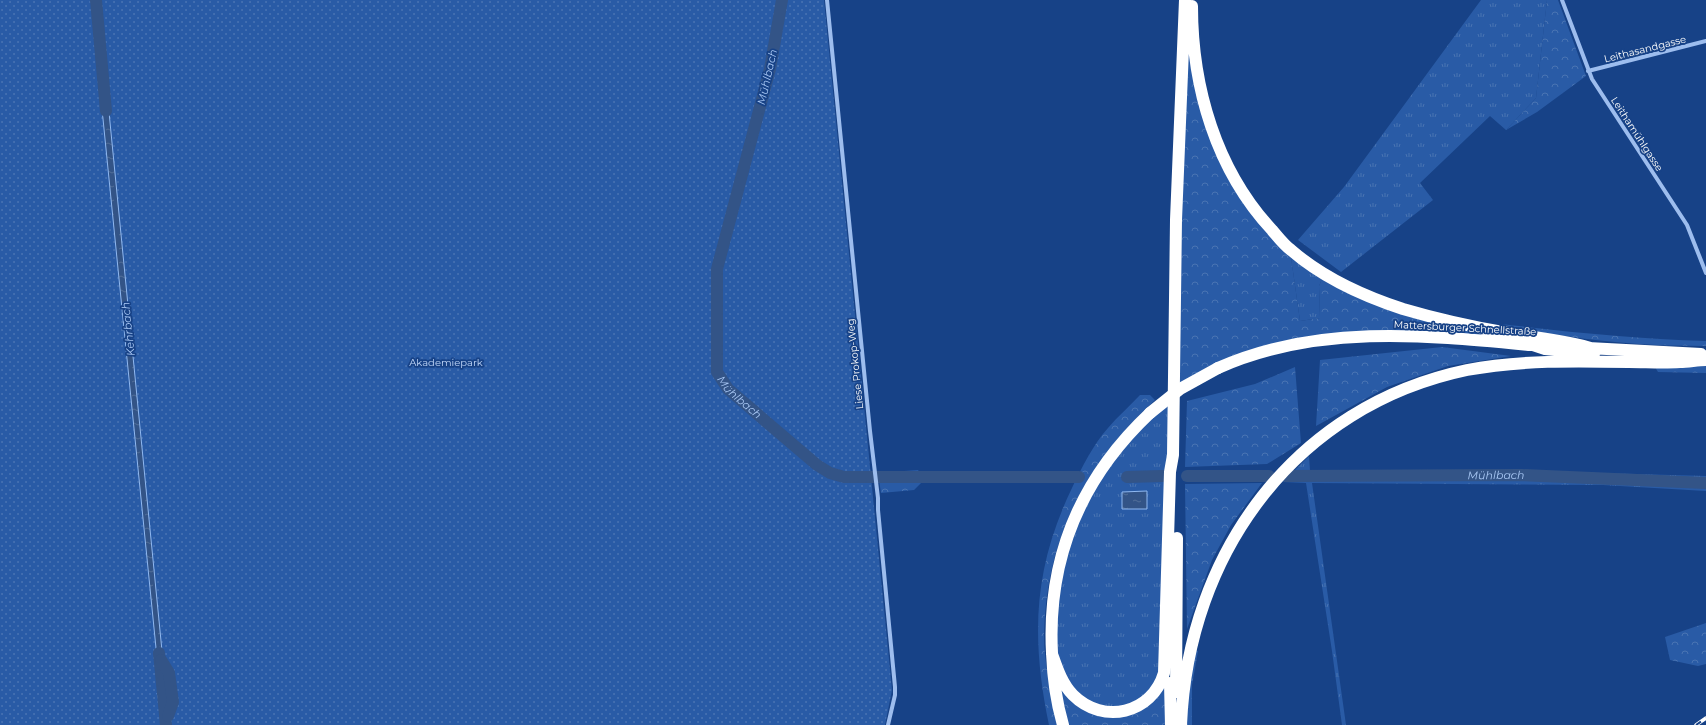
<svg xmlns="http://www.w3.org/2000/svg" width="1706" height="725" font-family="Montserrat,sans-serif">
  <defs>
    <pattern id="grass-tufts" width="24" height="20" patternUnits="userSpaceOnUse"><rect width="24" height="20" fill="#295ba6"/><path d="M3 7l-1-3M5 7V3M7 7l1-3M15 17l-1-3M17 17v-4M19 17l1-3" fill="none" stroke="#4974b3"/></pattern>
    <pattern id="forest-crowns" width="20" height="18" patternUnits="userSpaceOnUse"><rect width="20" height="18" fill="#295ba6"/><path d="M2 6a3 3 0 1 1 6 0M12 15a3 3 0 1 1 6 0" fill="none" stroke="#4974b3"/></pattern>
    <pattern id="park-dots" width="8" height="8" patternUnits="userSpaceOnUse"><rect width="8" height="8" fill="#295ba6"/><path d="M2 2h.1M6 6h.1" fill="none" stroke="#4974b3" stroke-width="1.8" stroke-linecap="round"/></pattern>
    <pattern id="water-ripples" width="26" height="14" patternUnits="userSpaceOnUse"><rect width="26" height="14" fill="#335487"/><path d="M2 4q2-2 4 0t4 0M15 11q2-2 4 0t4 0" fill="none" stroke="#526e99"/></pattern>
  </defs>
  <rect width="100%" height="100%" fill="#174287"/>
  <path fill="url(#grass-tufts)" d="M 1481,0 L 1547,0 L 1536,98 L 1506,130 L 1490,116 L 1420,183 L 1433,200 L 1341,272 L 1298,240 L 1344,187 Z
    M 1290,250 L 1324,274 L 1319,286 L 1320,318 L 1300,321 Z
    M 1173,402 L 1165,666 L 1149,699 L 1105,712 L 1065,685 L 1051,625 L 1066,540 L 1124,439 Z
    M 1309,456 L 1310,471 L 1564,472 L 1706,476 L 1706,491 L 1603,485 L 1312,483 L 1346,725 L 1342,725 L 1332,651 L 1306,483 L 1283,482 Z"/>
  <path fill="url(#forest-crowns)" d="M 1547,0 L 1558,0 L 1586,76 L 1537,112 L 1506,130 L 1536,98 Z
    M 1194,48 L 1225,163 L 1290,250 L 1300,321 L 1320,318 L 1319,286 L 1324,274 L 1362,294 L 1482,328 L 1479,340 L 1354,336 L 1215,363 L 1173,387 L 1183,49 Z
    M 1501,324 C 1570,332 1637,339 1706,341 L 1706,346 C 1658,346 1612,343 1565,336 C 1543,333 1522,330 1501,324 Z
    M 1442,347 L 1511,356 L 1448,366 L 1387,387 L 1316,426 L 1320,360 Z
    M 1706,366 L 1706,373 L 1658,372 L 1655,367 Z
    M 1295,367 L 1301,443 L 1267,464 L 1185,467 L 1187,401 L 1255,384 Z
    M 1140,395 L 1150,395 L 1155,400 C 1085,464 1046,539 1044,635 C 1044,665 1052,695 1057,725 L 1049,725 C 1031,638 1033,569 1072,488 C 1082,467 1093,445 1108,428 C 1118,416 1130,406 1140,395 Z
    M 918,470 L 922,476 L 923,481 L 914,490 L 881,493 L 878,473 Z
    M 1262,483 L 1231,525 L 1212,560 L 1187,629 L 1185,484 Z
    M 1706,623 L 1706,664 L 1698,666 L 1670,660 L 1665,637 Z
    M 1194,650 L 1198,651 L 1192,685 L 1192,725 L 1185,725 Z
    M 1059,672 L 1082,702 L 1130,710 L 1164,673 L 1171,725 L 1063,725 Z"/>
  <path fill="url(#park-dots)" d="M 0,0 L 824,0 L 892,690 L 885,725 L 0,725 Z"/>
  <path fill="url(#water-ripples)" stroke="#8fb8f1" d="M 100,89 L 108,102 L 162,651 L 163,659 L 166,664 L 158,668 Z
    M 1147,491 L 1147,509 L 1122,509 L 1122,492 Z
    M 169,692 L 170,701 L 175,702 L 170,725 L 162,725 L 161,709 L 157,693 Z"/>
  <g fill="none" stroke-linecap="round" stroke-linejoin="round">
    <g stroke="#335487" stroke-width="12">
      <path d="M 96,0 L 106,111"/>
      <path id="s1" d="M 782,0 L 770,69 L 717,269 L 717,372 L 728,389 L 817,465 L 830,473 L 844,477 L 1079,477"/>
      <path d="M 1187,476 L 1269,476"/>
      <path id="s2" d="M 1286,476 L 1521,475 L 1706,483"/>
      <path d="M 1127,477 L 1163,476"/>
      <path d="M 159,653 L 166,725"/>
      <path d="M 161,660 L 169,673 L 173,702 L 168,716"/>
    </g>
    <path stroke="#9dbdee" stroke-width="4" d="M 827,0 L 870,431 L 878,498 L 878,510 L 895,687 L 895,695 L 888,725
      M 1562,0 L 1592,79 L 1687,225 L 1706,273
      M 1588,71 L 1706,41"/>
    <path stroke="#fff" stroke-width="12" d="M 1192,6 C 1192,87 1216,170 1272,230 C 1278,237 1284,245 1291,250 C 1322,277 1363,296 1403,309 C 1437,319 1473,327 1508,333 C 1537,338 1566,340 1594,349
      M 1533,345 L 1545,349 L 1594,354
      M 1588,348 L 1701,354
      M 1218,368 C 1316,324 1425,335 1530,345 L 1542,344
      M 1052,654 C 1057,668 1062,684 1073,695 C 1103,725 1152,714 1164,673 L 1170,472 L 1173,455 L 1176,220 L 1185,0
      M 1170,683 L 1171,725
      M 1176,692 L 1177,538
      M 1063,725 C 1056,701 1053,678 1052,653 C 1047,558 1080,479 1150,413
      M 1181,725 C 1188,553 1295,406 1467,370 C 1520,360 1575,361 1629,362 C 1646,362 1663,363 1680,362 C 1689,362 1697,360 1706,360"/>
    <g stroke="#fff" stroke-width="3.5">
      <path id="rail" d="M 1696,725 L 1706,718"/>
    </g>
    <use href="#rail" stroke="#174287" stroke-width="2" stroke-dasharray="6" stroke-linecap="butt"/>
    <path stroke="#fff" stroke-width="12" d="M 1150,413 L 1180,389 L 1218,368"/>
  </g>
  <g text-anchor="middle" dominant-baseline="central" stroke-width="3.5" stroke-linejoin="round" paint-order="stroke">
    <g font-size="10" fill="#fff" stroke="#174287">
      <text transform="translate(1645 49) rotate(-14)">Leithasandgasse</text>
      <text transform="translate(1637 134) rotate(57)">Leithamühlgasse</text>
      <text transform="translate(1465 328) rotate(3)">Mattersburger Schnellstraße</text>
      <text transform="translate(855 364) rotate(-96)">Liese Prokop-Weg</text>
    </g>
    <g font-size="10" fill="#c3d9fa" stroke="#174287">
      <text x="446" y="362">Akademiepark</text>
    </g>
    <g font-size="11" font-style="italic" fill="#a9c8f5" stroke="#174287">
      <text transform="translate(767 77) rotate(-77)">Mühlbach</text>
      <text transform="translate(128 329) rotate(-96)">Kehrbach</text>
      <text stroke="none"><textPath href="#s1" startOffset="414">Mühlbach</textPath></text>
      <text stroke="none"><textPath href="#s2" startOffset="210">Mühlbach</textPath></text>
    </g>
  </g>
</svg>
